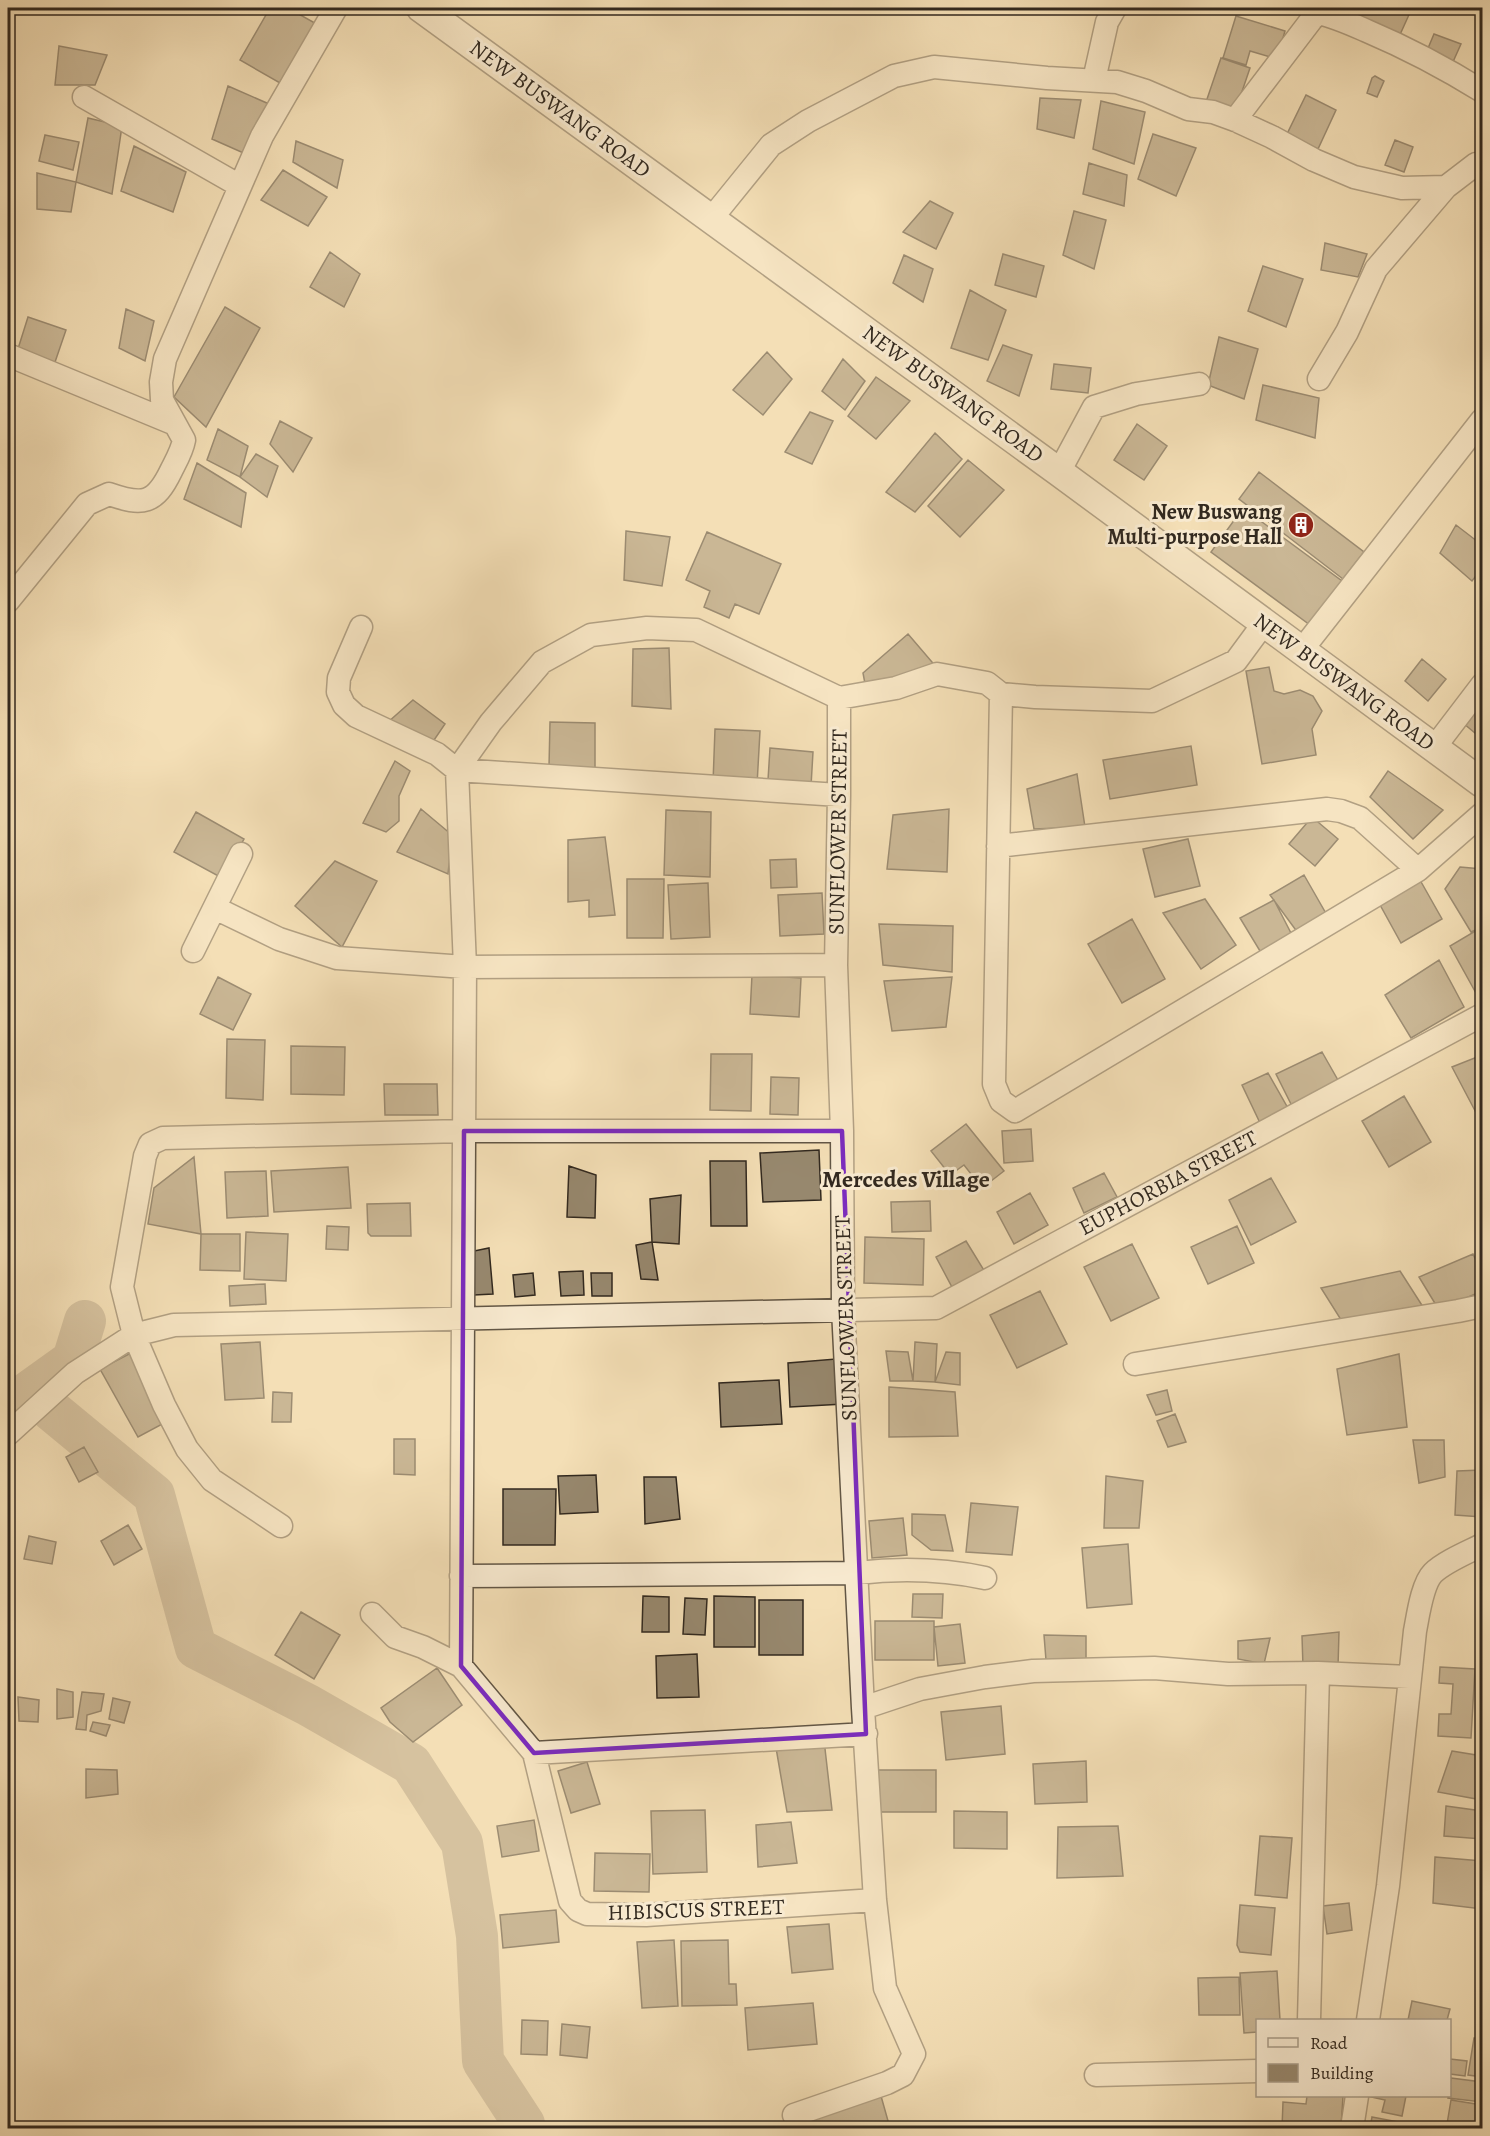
<svg xmlns="http://www.w3.org/2000/svg" width="1490" height="2136" font-family="Alegreya,serif">
  <rect width="100%" height="100%" fill="#f4dfb6"/>
  <filter id="stains"><feTurbulence type="fractalNoise" baseFrequency=".00333" numOctaves="4"/><feColorMatrix values="0 0 0 0 .2 0 0 0 0 .09 0 0 0 0 .02 0 0 0 .5 -.17"/></filter>
  <radialGradient id="worn" r=".72"><stop offset=".6" stop-color="#630" stop-opacity="0"/><stop offset="1" stop-color="#630" stop-opacity=".3"/></radialGradient>
  <g fill="none" stroke-linecap="round" stroke-linejoin="round">
    <path stroke="#b2a183" stroke-width="42" d="M 27,1393 L 73,1360 L 85,1321
      M 51,1410 L 154,1495 L 196,1648 L 308,1705 L 411,1764 L 462,1843 L 477,1936 L 483,2061 L 524,2124 L 524,2128"/>
  </g>
  <path fill="#97886e" stroke="#32291f" stroke-width="1.5" d="M 270,8 L 288,8 L 322,27 L 287,87 L 240,60 Z
    M 1358,8 L 1412,8 L 1398,39 L 1353,19 Z
    M 1236,16 L 1285,31 L 1277,59 L 1250,51 L 1246,65 L 1223,58 Z
    M 1434,34 L 1461,44 L 1452,64 L 1426,53 Z
    M 59,46 L 107,55 L 95,85 L 55,85 Z
    M 1221,58 L 1250,68 L 1235,112 L 1206,102 Z
    M 1375,76 L 1384,81 L 1377,97 L 1367,93 L 1372,78 Z
    M 228,86 L 269,104 L 248,155 L 212,139 Z
    M 1306,95 L 1336,110 L 1318,149 L 1287,134 Z
    M 1040,98 L 1081,100 L 1074,138 L 1037,129 Z
    M 1101,101 L 1145,112 L 1134,164 L 1093,149 Z
    M 88,118 L 122,126 L 112,194 L 76,182 Z
    M 1153,134 L 1196,148 L 1176,196 L 1138,179 Z
    M 45,135 L 79,142 L 73,170 L 39,161 Z
    M 1395,140 L 1413,147 L 1404,172 L 1385,165 Z
    M 296,141 L 343,160 L 337,188 L 293,162 Z
    M 134,146 L 186,172 L 173,212 L 121,191 Z
    M 1089,163 L 1127,175 L 1124,206 L 1083,194 Z
    M 283,170 L 327,197 L 308,226 L 261,200 Z
    M 37,173 L 76,182 L 71,212 L 37,209 Z
    M 930,201 L 953,213 L 936,249 L 903,232 Z
    M 1074,211 L 1106,220 L 1094,269 L 1063,255 Z
    M 1325,243 L 1367,254 L 1358,277 L 1321,270 Z
    M 330,252 L 360,274 L 344,307 L 310,287 Z
    M 1003,254 L 1044,266 L 1036,297 L 995,285 Z
    M 904,255 L 933,269 L 923,302 L 893,283 Z
    M 1263,266 L 1303,279 L 1286,327 L 1248,311 Z
    M 970,290 L 1006,310 L 988,360 L 951,348 Z
    M 225,307 L 260,328 L 206,427 L 174,397 Z
    M 126,309 L 154,321 L 145,361 L 119,348 Z
    M 28,317 L 66,330 L 54,365 L 17,352 Z
    M 1219,337 L 1258,349 L 1244,399 L 1208,385 Z
    M 1003,345 L 1032,355 L 1019,396 L 987,381 Z
    M 767,352 L 792,379 L 763,415 L 733,390 Z
    M 843,359 L 865,381 L 845,410 L 822,391 Z
    M 1054,364 L 1091,368 L 1088,393 L 1051,389 Z
    M 876,377 L 910,401 L 876,439 L 848,416 Z
    M 1263,385 L 1319,398 L 1315,438 L 1256,420 Z
    M 810,412 L 833,421 L 812,464 L 785,452 Z
    M 280,421 L 312,438 L 293,472 L 270,444 Z
    M 1137,424 L 1167,446 L 1144,480 L 1114,460 Z
    M 218,429 L 248,446 L 240,477 L 207,460 Z
    M 935,433 L 962,459 L 915,512 L 886,492 Z
    M 256,454 L 278,466 L 267,497 L 240,477 Z
    M 968,460 L 1004,490 L 960,537 L 928,506 Z
    M 197,463 L 246,493 L 241,527 L 184,499 Z
    M 1259,472 L 1364,552 L 1343,579 L 1239,499 Z
    M 1243,508 L 1342,581 L 1310,625 L 1211,552 Z
    M 1456,525 L 1482,545 L 1482,568 L 1472,581 L 1440,553 Z
    M 626,531 L 670,537 L 662,586 L 624,580 Z
    M 707,532 L 781,564 L 759,614 L 735,604 L 729,618 L 704,607 L 710,591 L 686,580 Z
    M 908,634 L 938,669 L 866,689 L 863,673 Z
    M 669,648 L 671,709 L 632,706 L 633,649 Z
    M 1422,659 L 1446,679 L 1428,701 L 1405,681 Z
    M 1269,667 L 1274,691 L 1284,694 L 1300,690 L 1313,696 L 1322,711 L 1312,729 L 1316,755 L 1262,764 L 1246,671 Z
    M 1482,699 L 1482,739 L 1463,723 Z
    M 413,700 L 445,724 L 432,743 L 387,723 Z
    M 550,722 L 595,723 L 595,769 L 549,767 Z
    M 715,729 L 760,731 L 757,785 L 713,783 Z
    M 1191,746 L 1197,785 L 1110,799 L 1103,760 Z
    M 770,748 L 813,752 L 811,786 L 768,780 Z
    M 395,761 L 410,771 L 399,796 L 399,821 L 386,832 L 363,823 Z
    M 1388,771 L 1443,810 L 1413,839 L 1370,797 Z
    M 1077,774 L 1085,827 L 1034,829 L 1027,789 Z
    M 421,809 L 452,835 L 448,874 L 397,852 Z
    M 949,809 L 947,872 L 887,869 L 893,815 Z
    M 666,810 L 711,812 L 710,877 L 664,875 Z
    M 196,812 L 244,839 L 222,878 L 174,852 Z
    M 1312,817 L 1338,839 L 1315,866 L 1289,844 Z
    M 605,837 L 615,915 L 589,917 L 589,900 L 568,902 L 568,840 Z
    M 1188,839 L 1200,886 L 1155,897 L 1143,849 Z
    M 796,859 L 797,887 L 771,888 L 770,860 Z
    M 335,861 L 377,881 L 342,947 L 295,906 Z
    M 1460,867 L 1482,869 L 1482,927 L 1471,932 L 1445,889 Z
    M 1304,875 L 1328,917 L 1298,933 L 1270,895 Z
    M 627,879 L 664,879 L 663,938 L 627,938 Z
    M 1420,880 L 1442,919 L 1401,943 L 1379,903 Z
    M 708,883 L 710,937 L 671,939 L 668,885 Z
    M 822,893 L 824,934 L 780,936 L 778,895 Z
    M 1205,899 L 1236,945 L 1201,969 L 1163,913 Z
    M 1274,900 L 1293,937 L 1263,956 L 1240,918 Z
    M 1132,919 L 1165,979 L 1122,1003 L 1088,944 Z
    M 879,924 L 953,926 L 952,972 L 883,965 Z
    M 1482,927 L 1482,1004 L 1450,946 Z
    M 1439,960 L 1464,1007 L 1411,1038 L 1385,995 Z
    M 752,975 L 801,978 L 799,1017 L 750,1014 Z
    M 218,977 L 251,994 L 233,1030 L 200,1014 Z
    M 952,977 L 946,1027 L 892,1031 L 884,981 Z
    M 227,1039 L 265,1040 L 263,1100 L 226,1098 Z
    M 291,1046 L 345,1047 L 344,1095 L 291,1094 Z
    M 1322,1052 L 1343,1089 L 1294,1110 L 1276,1074 Z
    M 711,1054 L 752,1054 L 751,1111 L 710,1110 Z
    M 1482,1055 L 1482,1124 L 1452,1067 Z
    M 1268,1073 L 1289,1110 L 1261,1125 L 1242,1085 Z
    M 771,1077 L 799,1078 L 798,1115 L 770,1114 Z
    M 384,1084 L 437,1084 L 438,1115 L 385,1115 Z
    M 1404,1096 L 1431,1142 L 1389,1167 L 1362,1121 Z
    M 966,1124 L 1004,1171 L 982,1188 L 964,1165 L 950,1175 L 931,1151 Z
    M 1031,1129 L 1033,1161 L 1004,1163 L 1002,1131 Z
    M 819,1150 L 821,1200 L 763,1202 L 760,1153 Z
    M 194,1157 L 201,1234 L 148,1224 L 154,1188 Z
    M 710,1161 L 746,1161 L 747,1226 L 711,1226 Z
    M 569,1166 L 596,1175 L 595,1218 L 567,1217 Z
    M 348,1167 L 351,1208 L 274,1212 L 271,1171 Z
    M 266,1171 L 268,1216 L 227,1218 L 225,1172 Z
    M 1104,1173 L 1117,1197 L 1084,1213 L 1073,1188 Z
    M 1271,1178 L 1296,1222 L 1251,1245 L 1229,1200 Z
    M 1030,1193 L 1048,1225 L 1014,1244 L 997,1212 Z
    M 681,1195 L 679,1244 L 652,1242 L 650,1199 Z
    M 930,1201 L 931,1231 L 892,1232 L 891,1202 Z
    M 410,1203 L 411,1236 L 371,1236 L 368,1233 L 367,1204 Z
    M 327,1226 L 349,1227 L 348,1250 L 326,1249 Z
    M 1237,1226 L 1254,1263 L 1208,1284 L 1191,1247 Z
    M 246,1232 L 288,1234 L 286,1281 L 244,1279 Z
    M 201,1234 L 240,1234 L 240,1271 L 200,1270 Z
    M 865,1237 L 924,1239 L 923,1285 L 864,1283 Z
    M 966,1241 L 985,1272 L 953,1289 L 936,1257 Z
    M 652,1242 L 658,1280 L 641,1279 L 636,1245 Z
    M 1132,1244 L 1159,1298 L 1111,1321 L 1084,1267 Z
    M 489,1248 L 493,1294 L 474,1295 L 469,1252 Z
    M 1473,1254 L 1482,1274 L 1482,1291 L 1439,1310 L 1419,1277 Z
    M 583,1271 L 584,1295 L 561,1296 L 559,1272 Z
    M 1400,1271 L 1425,1310 L 1343,1323 L 1321,1288 Z
    M 533,1273 L 535,1295 L 515,1297 L 513,1275 Z
    M 591,1273 L 612,1273 L 612,1296 L 592,1296 Z
    M 265,1284 L 266,1304 L 230,1306 L 229,1286 Z
    M 1040,1291 L 1067,1344 L 1017,1368 L 990,1315 Z
    M 260,1342 L 264,1398 L 225,1400 L 221,1344 Z
    M 915,1342 L 937,1344 L 935,1382 L 913,1381 Z
    M 886,1351 L 908,1352 L 913,1381 L 890,1381 Z
    M 946,1352 L 960,1353 L 960,1385 L 935,1382 Z
    M 131,1353 L 168,1421 L 138,1437 L 100,1369 Z
    M 1399,1354 L 1407,1427 L 1347,1435 L 1337,1369 Z
    M 836,1359 L 844,1404 L 790,1407 L 788,1363 Z
    M 779,1380 L 782,1424 L 721,1427 L 719,1383 Z
    M 889,1387 L 955,1392 L 958,1436 L 889,1437 Z
    M 1167,1390 L 1172,1411 L 1156,1415 L 1147,1395 Z
    M 273,1392 L 292,1393 L 291,1422 L 272,1422 Z
    M 1175,1414 L 1186,1442 L 1168,1447 L 1157,1421 Z
    M 394,1439 L 415,1439 L 415,1475 L 394,1474 Z
    M 1413,1440 L 1444,1440 L 1445,1477 L 1419,1483 Z
    M 84,1447 L 98,1472 L 79,1482 L 66,1457 Z
    M 1482,1470 L 1482,1517 L 1455,1515 L 1457,1471 Z
    M 596,1475 L 598,1512 L 560,1514 L 558,1476 Z
    M 1106,1476 L 1143,1481 L 1139,1528 L 1104,1528 Z
    M 644,1477 L 676,1477 L 680,1519 L 645,1524 Z
    M 503,1489 L 556,1489 L 555,1545 L 503,1545 Z
    M 971,1503 L 1018,1507 L 1012,1555 L 966,1552 Z
    M 912,1514 L 945,1515 L 953,1551 L 931,1550 L 912,1535 Z
    M 903,1518 L 907,1555 L 872,1558 L 869,1521 Z
    M 128,1525 L 142,1549 L 114,1565 L 101,1541 Z
    M 29,1536 L 56,1542 L 52,1564 L 24,1559 Z
    M 1128,1544 L 1132,1604 L 1087,1608 L 1082,1548 Z
    M 913,1594 L 943,1594 L 942,1618 L 912,1617 Z
    M 643,1596 L 669,1597 L 669,1632 L 642,1632 Z
    M 714,1596 L 755,1597 L 755,1647 L 714,1647 Z
    M 685,1598 L 707,1599 L 705,1635 L 683,1634 Z
    M 759,1600 L 803,1600 L 803,1655 L 759,1655 Z
    M 301,1612 L 340,1635 L 314,1679 L 275,1655 Z
    M 875,1621 L 934,1621 L 934,1660 L 875,1660 Z
    M 960,1624 L 965,1663 L 938,1666 L 934,1627 Z
    M 1339,1632 L 1338,1667 L 1303,1667 L 1302,1636 Z
    M 1044,1635 L 1086,1636 L 1086,1660 L 1046,1660 Z
    M 1270,1638 L 1264,1664 L 1238,1659 L 1238,1641 Z
    M 697,1654 L 699,1697 L 657,1698 L 656,1656 Z
    M 1440,1667 L 1475,1669 L 1471,1738 L 1438,1736 L 1439,1714 L 1451,1714 L 1453,1684 L 1439,1683 Z
    M 437,1668 L 462,1705 L 413,1742 L 390,1722 L 381,1708 Z
    M 57,1689 L 73,1692 L 73,1717 L 57,1719 Z
    M 82,1692 L 104,1694 L 101,1711 L 87,1715 L 86,1730 L 76,1729 Z
    M 18,1697 L 39,1700 L 38,1722 L 19,1721 Z
    M 113,1698 L 130,1702 L 124,1723 L 109,1719 Z
    M 1001,1706 L 1005,1754 L 946,1760 L 941,1712 Z
    M 93,1722 L 110,1725 L 106,1736 L 90,1731 Z
    M 824,1740 L 832,1810 L 787,1812 L 775,1742 Z
    M 1452,1751 L 1482,1756 L 1482,1800 L 1438,1792 Z
    M 1086,1761 L 1087,1802 L 1035,1804 L 1033,1764 Z
    M 587,1762 L 600,1804 L 571,1813 L 558,1771 Z
    M 86,1769 L 117,1770 L 118,1794 L 86,1798 Z
    M 877,1770 L 936,1770 L 936,1812 L 878,1812 Z
    M 1446,1806 L 1482,1811 L 1482,1839 L 1444,1836 Z
    M 705,1810 L 707,1872 L 653,1874 L 651,1811 Z
    M 954,1811 L 1007,1812 L 1007,1849 L 954,1848 Z
    M 534,1820 L 539,1851 L 502,1857 L 497,1826 Z
    M 791,1822 L 797,1863 L 758,1867 L 756,1825 Z
    M 1118,1826 L 1123,1876 L 1057,1878 L 1058,1827 Z
    M 1260,1836 L 1292,1838 L 1287,1898 L 1255,1895 Z
    M 595,1853 L 650,1854 L 649,1892 L 594,1891 Z
    M 1435,1857 L 1482,1861 L 1482,1909 L 1433,1903 Z
    M 1349,1903 L 1352,1930 L 1327,1934 L 1323,1906 Z
    M 1240,1905 L 1275,1908 L 1271,1955 L 1240,1952 L 1237,1945 Z
    M 556,1910 L 559,1942 L 503,1948 L 500,1915 Z
    M 829,1924 L 833,1969 L 792,1973 L 787,1927 Z
    M 674,1940 L 678,2006 L 642,2008 L 637,1942 Z
    M 728,1940 L 729,1984 L 736,1984 L 737,2005 L 682,2006 L 681,1941 Z
    M 1277,1971 L 1280,2020 L 1258,2020 L 1258,2032 L 1244,2033 L 1240,1973 Z
    M 1239,1977 L 1240,2015 L 1199,2015 L 1198,1978 Z
    M 1412,2001 L 1450,2009 L 1447,2020 L 1408,2020 Z
    M 813,2003 L 817,2044 L 748,2050 L 745,2008 Z
    M 522,2020 L 548,2021 L 547,2055 L 521,2054 Z
    M 562,2024 L 590,2027 L 587,2058 L 560,2055 Z
    M 1474,2038 L 1482,2039 L 1482,2077 L 1468,2075 Z
    M 1450,2059 L 1467,2061 L 1465,2076 L 1450,2074 Z
    M 1451,2078 L 1482,2082 L 1482,2102 L 1448,2098 Z
    M 881,2096 L 890,2128 L 766,2128 Z
    M 1307,2096 L 1343,2096 L 1341,2128 L 1282,2128 L 1283,2102 L 1306,2104 Z
    M 1367,2096 L 1406,2096 L 1402,2116 L 1382,2112 L 1385,2100 Z
    M 1451,2100 L 1482,2105 L 1482,2128 L 1447,2124 Z
    M 1372,2117 L 1404,2123 L 1403,2128 L 1370,2128 Z"/>
  <g fill="none" stroke-linecap="round" stroke-linejoin="round">
    <g stroke="#625645" stroke-width="25">
      <path id="minor" d="M 1094,80 L 1107,22 L 1115,8
        M 84,97 L 240,186
        M 1235,120 L 1312,19 L 1319,13 C 1336,17 1351,24 1367,31 C 1407,48 1445,68 1482,91
        M 711,219 L 771,145 L 808,121 L 894,76 L 934,67 L 1047,78 L 1117,82 L 1146,91 L 1188,109 L 1213,112 L 1235,120 L 1272,137 L 1314,160 L 1354,177 L 1402,188 L 1446,187 L 1476,164 L 1482,168
        M 8,355 L 175,424
        M 1319,379 L 1347,332 L 1376,269 L 1446,187
        M 1059,472 L 1094,407 L 1136,394 L 1199,384
        M 8,601 L 87,504 L 109,494 C 143,506 155,504 171,471 C 176,461 182,451 184,440 L 162,400 L 161,382 L 165,359 L 262,136 L 336,8
        M 361,627 L 339,678 L 338,692 L 344,705 L 356,716 L 437,754 L 457,770 L 839,795
        M 1301,651 L 1482,420
        M 1434,748 L 1482,685
        M 998,846 L 1327,809 L 1341,811 L 1360,818 L 1418,870 L 1015,1111 L 1001,1101 L 994,1084 L 1001,694
        M 1418,870 L 1482,814
        M 215,908 L 279,939 L 337,958 L 465,967 L 836,965
        M 193,951 L 241,854
        M 1135,1364 L 1458,1311 L 1482,1306
        M 8,1434 L 75,1373 L 134,1335 L 174,1325 L 936,1308 L 1482,1015
        M 281,1526 L 212,1480 L 187,1449 L 164,1405 L 134,1335 L 122,1287 L 145,1156 L 150,1144 L 163,1138 L 464,1131 L 842,1131
        M 461,1576 L 857,1573 C 901,1568 942,1569 985,1578
        M 372,1614 L 395,1637 L 423,1647 L 461,1666 L 534,1753 L 570,1901 L 578,1910 L 587,1914 L 646,1915 L 875,1900
        M 461,1666 L 465,967 L 457,770 L 491,722 L 542,662 L 591,635 L 647,628 L 696,630 L 839,698 L 896,688 L 937,674 L 987,683 L 1001,694 L 1035,697 L 1152,701 L 1236,661 L 1264,623
        M 863,1708 L 920,1689 L 985,1677 L 1033,1671 L 1154,1668 L 1228,1674 L 1318,1673 L 1409,1677
        M 534,1753 L 866,1734
        M 1309,2020 L 1318,1673
        M 1368,2020 L 1388,1886 L 1415,1631 C 1418,1616 1422,1584 1433,1573 C 1444,1562 1468,1552 1482,1545
        M 1096,2075 L 1258,2071
        M 794,2115 L 887,2083 L 903,2075 L 914,2054 L 885,1988 L 875,1900 L 863,1708 L 843,1309 L 842,1131 L 836,965 L 839,795 L 839,698
        M 1352,2128 L 1357,2096"/>
    </g>
    <g stroke="#625645" stroke-width="31">
      <path id="tertiary" d="M 421,8 L 1059,472 L 1482,783"/>
    </g>
    <use href="#minor" stroke="#f8ead0" stroke-width="22"/>
    <use href="#tertiary" stroke="#f8ead0" stroke-width="28"/>
  </g>
  <path d="M0 0H1490V2136H0ZM 464,1131 L 842,1131 L 866,1734 L 534,1753 L 461,1666 Z" fill="#f4dfb6" fill-opacity=".55" fill-rule="evenodd"/>
  <path fill="none" stroke="#7b2cbf" stroke-width="4.5" stroke-linejoin="round" d="M 464,1131 L 842,1131 L 866,1734 L 534,1753 L 461,1666 Z"/>
  <defs>
    <g id="building-disc" transform="scale(1.35)"><circle r="9.5" fill="#8f2418" stroke="#f8ead0"/><path d="M-4-6H4V6H1V3H-1V6H-4ZM-2.5-4.3h1.7v1.8h-1.7ZM.8-4.3h1.7v1.8H.8ZM-2.5-1h1.7V.8h-1.7ZM.8-1h1.7V.8H.8Z" fill="#fff"/></g>
  </defs>
  <g fill-rule="evenodd">
    <use href="#building-disc" x="1301" y="525"/>
  </g>
  <g text-anchor="middle" dominant-baseline="central" stroke-width="6" stroke-linejoin="round" paint-order="stroke">
    <g font-size="22" fill="#32291f" stroke="#f8ead0">
      <text transform="translate(560 109) rotate(36)">NEW BUSWANG ROAD</text>
      <text transform="translate(953 394) rotate(36)">NEW BUSWANG ROAD</text>
      <text transform="translate(1344 682) rotate(36)">NEW BUSWANG ROAD</text>
      <text transform="translate(838 832) rotate(-89)">SUNFLOWER STREET</text>
      <text transform="translate(1168 1183) rotate(-28)">EUPHORBIA STREET</text>
      <text transform="translate(846 1318) rotate(-92)">SUNFLOWER STREET</text>
      <text transform="translate(696 1910) rotate(-2)">HIBISCUS STREET</text>
    </g>
    <g font-size="22" font-weight="bold" fill="#32291f" stroke="#f8ead0" text-anchor="end">
      <text x="1282" y="512">New Buswang<tspan x="1282" dy="25">Multi-purpose Hall</tspan></text>
    </g>
    <g font-size="24" font-weight="bold" fill="#32291f" stroke="#f8ead0">
      <text x="906" y="1179">Mercedes Village</text>
    </g>
  </g>
  <rect width="1490" height="2136" fill="none" stroke="#f4dfb6" stroke-width="30"/>
  <rect x="9" y="9" width="1472" height="2118" fill="none" stroke="#32291f" stroke-width="3"/>
  <rect x="15" y="15" width="1460" height="2106" fill="none" stroke="#32291f" stroke-width="1.5"/>
  <rect x="1256" y="2019" width="195" height="78" fill="#f8ead0" stroke="#a99d89" stroke-width="1.5"/>
  <rect x="1268" y="2038" width="30" height="9" fill="#f8ead0" stroke="#a99d89" stroke-width="1.5"/>
  <text x="1310" y="2049" font-size="18" fill="#32291f">Road</text>
  <rect x="1268" y="2064" width="30" height="18" fill="#97886e" stroke="#a99d89" stroke-width="1.5"/>
  <text x="1310" y="2079" font-size="18" fill="#32291f">Building</text>
  <rect width="100%" height="100%" filter="url(#stains)"/>
  <rect width="100%" height="100%" fill="url(#worn)"/>
</svg>
